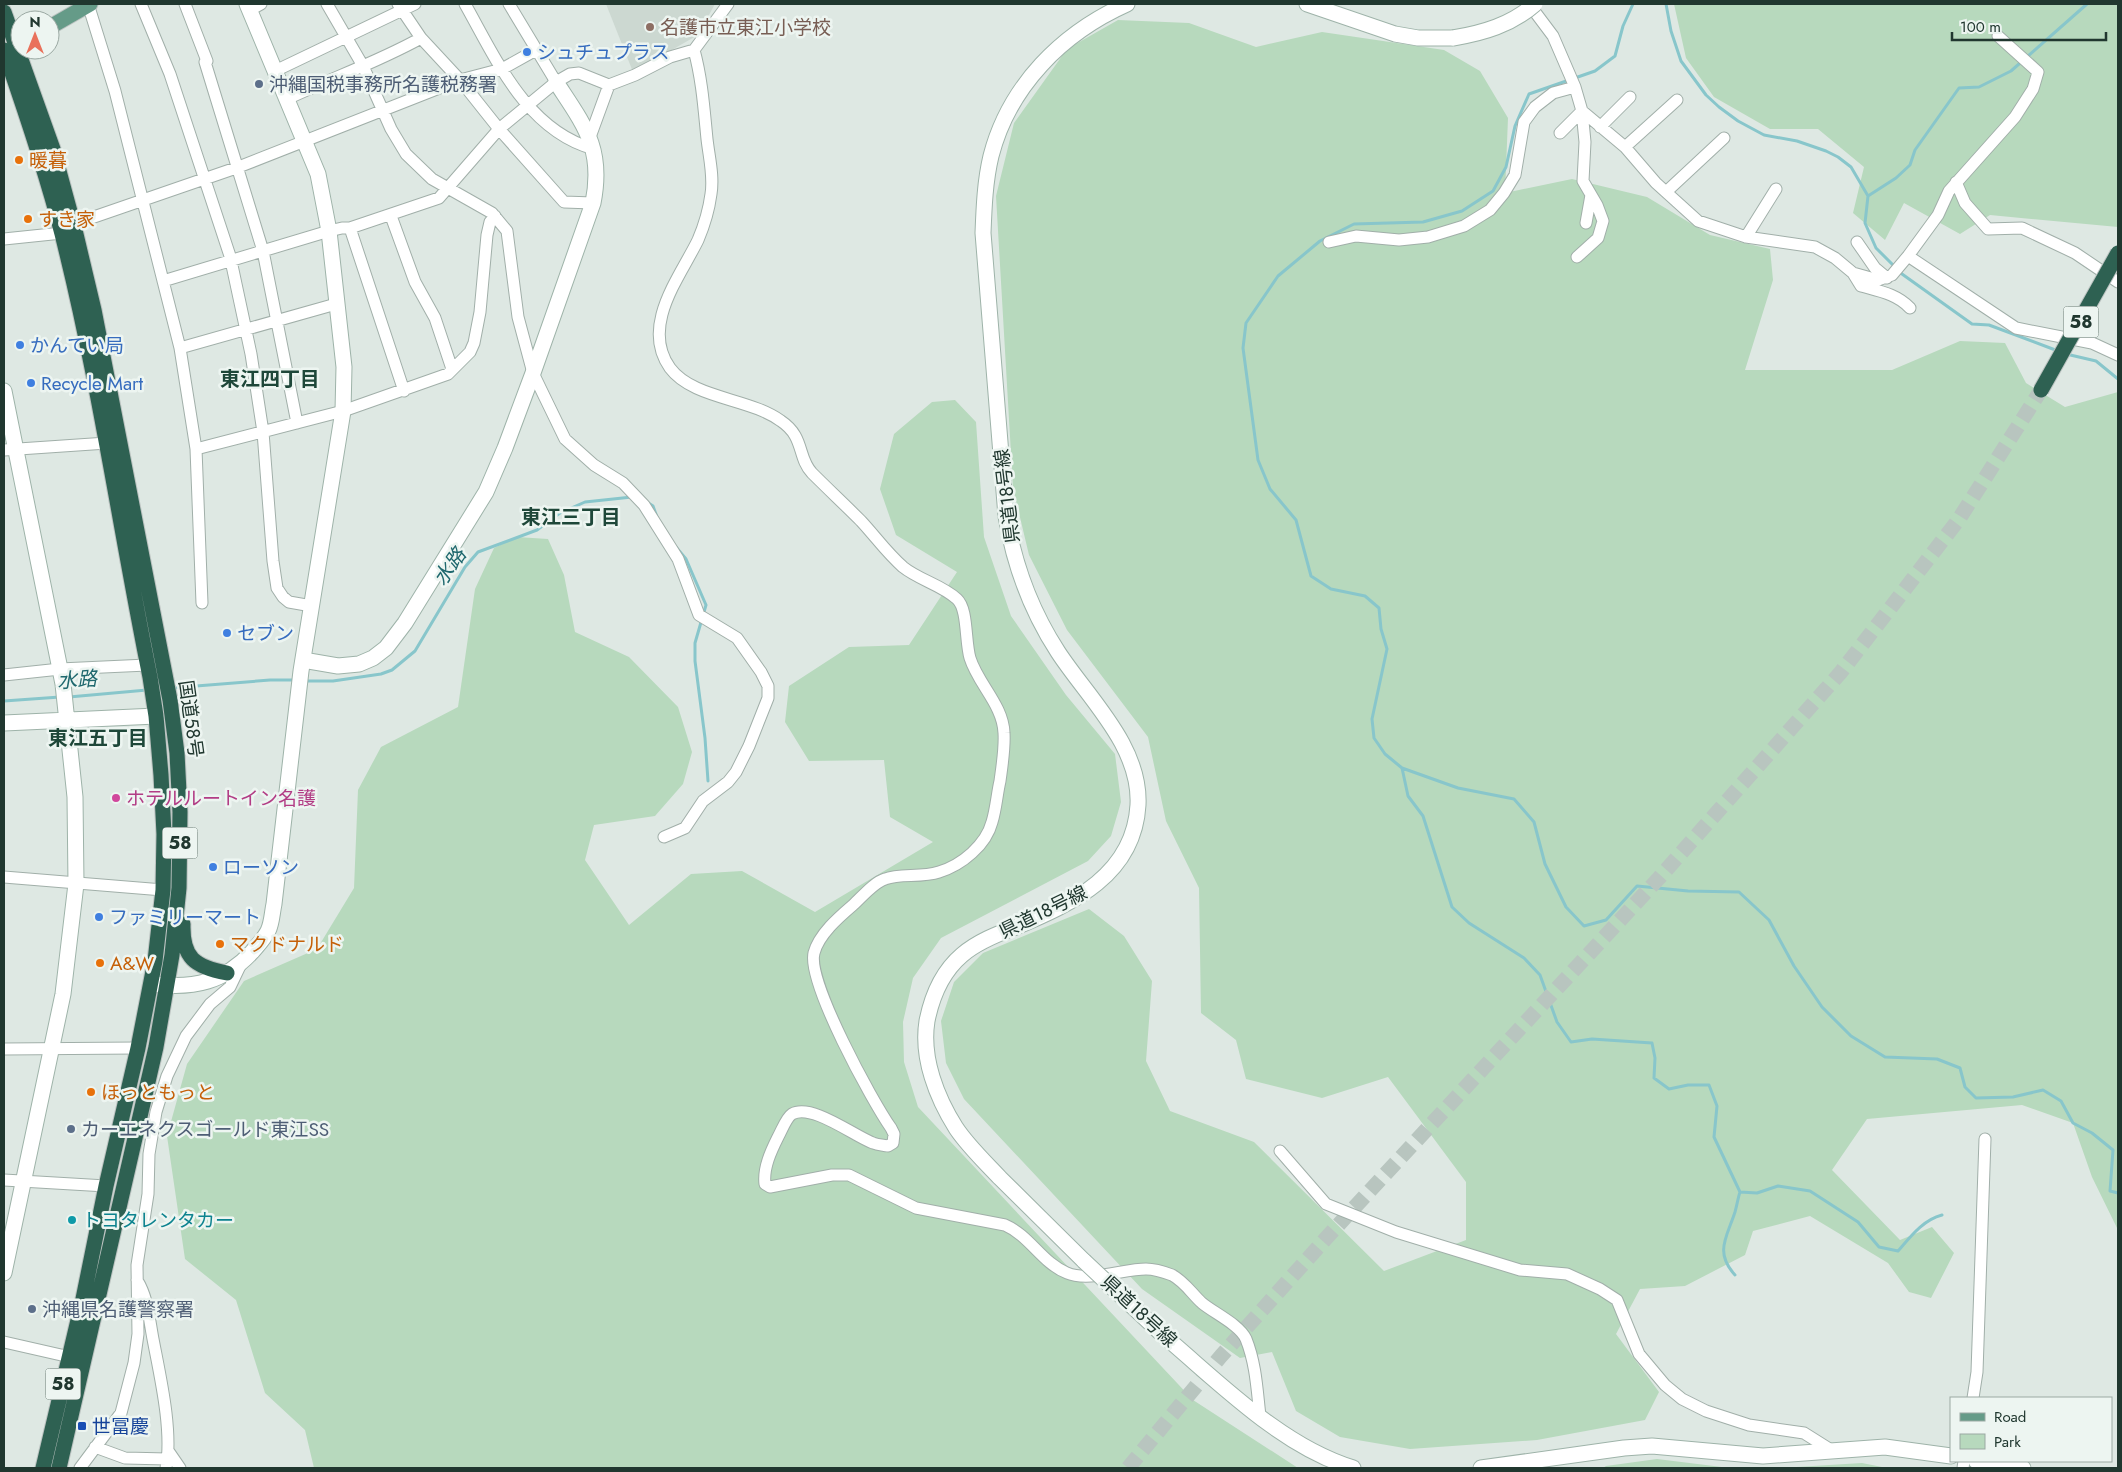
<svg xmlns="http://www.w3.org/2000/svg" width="2122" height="1472" font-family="Jost,'Noto Sans JP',sans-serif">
  <rect width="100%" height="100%" fill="#dee8e3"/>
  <path fill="#ccd8d1" d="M 606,4 L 715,4 L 698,35 L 633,72 Z"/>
  <path fill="#b7d9bd" d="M 1674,4 L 2118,4 L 2118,227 L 1990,215 L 1960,234 L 1904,203 L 1885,240 L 1853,213 L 1864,167 L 1818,129 L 1770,129 L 1714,97 L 1686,58 Z
    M 1118,20 L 1189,23 L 1256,47 L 1322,32 L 1444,50 L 1480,71 L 1508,118 L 1505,193 L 1572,179 L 1647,197 L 1710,235 L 1770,249 L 1773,280 L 1745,370 L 1892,370 L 1960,341 L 2005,343 L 2026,383 L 2065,407 L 2118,392 L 2118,1230 L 2092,1177 L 2073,1123 L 2022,1105 L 1867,1119 L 1832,1170 L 1900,1240 L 1932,1227 L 1954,1253 L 1931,1298 L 1909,1292 L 1888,1263 L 1810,1216 L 1753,1231 L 1745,1255 L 1685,1286 L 1640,1289 L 1616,1334 L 1659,1392 L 1645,1420 L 1537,1440 L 1410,1449 L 1340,1437 L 1296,1411 L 1272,1352 L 1240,1358 L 1142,1289 L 964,1099 L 946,1063 L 941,1021 L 954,982 L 983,953 L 1089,909 L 1124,936 L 1152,981 L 1146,1061 L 1170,1111 L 1254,1142 L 1384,1271 L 1466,1240 L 1466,1182 L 1388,1077 L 1322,1098 L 1246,1079 L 1236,1040 L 1201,1013 L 1199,888 L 1166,821 L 1148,737 L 1067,630 L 1029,555 L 1013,488 L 996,196 L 1014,123 L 1067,49 Z
    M 955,400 L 976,422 L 984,537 L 1011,616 L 1066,695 L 1115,754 L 1121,802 L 1111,836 L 1088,861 L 941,938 L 913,978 L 903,1022 L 904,1062 L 918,1107 L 1193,1400 L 1298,1468 L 314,1468 L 305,1430 L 265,1393 L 236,1300 L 185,1259 L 167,1136 L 187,1064 L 244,981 L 317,949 L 354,888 L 358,790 L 381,747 L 458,707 L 475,589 L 494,548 L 517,537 L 548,539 L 564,575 L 575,632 L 629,657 L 678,707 L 692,752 L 683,784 L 655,816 L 594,825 L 585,860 L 629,925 L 691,874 L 742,871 L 815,912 L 933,842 L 890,817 L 884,760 L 809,761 L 785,722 L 789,686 L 849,647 L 909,645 L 957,572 L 896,535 L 880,489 L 894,434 L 932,402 Z
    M 1657,1459 L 1730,1468 L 1603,1468 L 1606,1466 Z
    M 1862,1463 L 1887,1468 L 1780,1468 Z"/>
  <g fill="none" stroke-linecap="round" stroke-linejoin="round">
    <path stroke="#88c6cb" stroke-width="3" d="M 1633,4 L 1623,26 L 1615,56 L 1595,71 L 1529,94 L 1515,126 L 1506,167 L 1493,191 L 1462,211 L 1423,222 L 1354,224 L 1320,241 L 1278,276 L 1246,323 L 1243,348 L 1258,460 L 1270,489 L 1296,520 L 1311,576 L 1331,589 L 1365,596 L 1379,608 L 1381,629 L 1387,649 L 1372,719 L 1374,738 L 1385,754 L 1402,768 L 1408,796 L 1423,816 L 1452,907 L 1469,923 L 1524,958 L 1540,975 L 1557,1022 L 1571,1042 L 1592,1039 L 1652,1043 L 1655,1058 L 1654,1078 L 1669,1089 L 1688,1085 L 1709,1085 L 1717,1106 L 1714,1137 L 1740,1192 L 1757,1193 L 1778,1186 L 1810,1191 L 1858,1222 L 1879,1247 L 1898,1251 C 1911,1236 1923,1220 1942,1215
      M 1666,4 L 1671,31 L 1681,61 L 1706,95 L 1719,107 L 1738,121 L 1764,135 L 1797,141 L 1826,151 L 1838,157 L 1851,167 L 1868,196 L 1865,223 L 1876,248 L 1902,274 L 1972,324 L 1989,325 L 2058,351
      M 1868,196 L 1896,178 L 1910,165 L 1915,150 L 1959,88 L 1979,87 L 2011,71 L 2087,4
      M 2066,354 L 2096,361 L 2118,379
      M 647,502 L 653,506 L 657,517
      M 676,547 L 686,559 L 706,605 L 695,643 L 695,661 L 705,738 L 708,781
      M 303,681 L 333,681 L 381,674 L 392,670 L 415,651 L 465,567 L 478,552 L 537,530 L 560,513 L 585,502 L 632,497
      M 171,688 L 270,680 L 294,680
      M 69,697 L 147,690
      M 4,701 L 60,697
      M 1402,768 L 1458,788 L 1514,799 L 1534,822 L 1545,864 L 1566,907 L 1584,926 L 1606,920 L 1637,886 L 1688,891 L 1739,892 L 1769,920 L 1794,966 L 1822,1007 L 1851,1036 L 1885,1057 L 1937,1059 L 1960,1068 L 1965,1087 L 1976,1098 L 2013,1097 L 2043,1090 L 2061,1101 L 2073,1123 L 2092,1133 L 2113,1150 L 2110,1191 L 2118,1193
      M 1735,1275 C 1714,1252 1727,1237 1735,1212 C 1737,1205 1738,1198 1740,1192"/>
    <path stroke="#b8c5bf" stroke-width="15" stroke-dasharray="15 8" stroke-linecap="butt" d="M 1128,1468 L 1221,1356 L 1329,1235 L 1659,878 L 1841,672 L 1959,519 L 2041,390"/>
    <g stroke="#a1afa9" stroke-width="13">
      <path id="street" d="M 88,4 L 115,91 L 180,348 L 196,449 L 202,603
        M 141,4 L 170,74 L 230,256 L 251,354 L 263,432 L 273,561 L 277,588 L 283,597 L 289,602 L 312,606
        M 185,4 L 207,61
        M 327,4 L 363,66 L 391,129 L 406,154 L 432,179 L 492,213 L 507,231 L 518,317 L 533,373 L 565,439 L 594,465 L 623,483 L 644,505 L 678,559 L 699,615 L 737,638 L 761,672 L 768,686 L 768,698 L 749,746 L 736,772 L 728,782 L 703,801 L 685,828 L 664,837
        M 398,4 L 421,38 L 460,80 L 499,129 L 564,202 L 593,203
        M 465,4 C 496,59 527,131 594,149
        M 509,4 L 556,82
        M 1529,4 L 1553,36 L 1575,87 L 1582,111 L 1625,147 L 1656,183 L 1698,221 L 1746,237 L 1815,247 L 1835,258 L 1853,273 L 1878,280 L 1892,275 L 1908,256 L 1938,215 L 1949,191 L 2015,117 L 2033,89 L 2038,72 L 1998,36
        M 250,10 L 261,4
        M 694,50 C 702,79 704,109 707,139 C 709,157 714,176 711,194 C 709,209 704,226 698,240 C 680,277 640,326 670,368 C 693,399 750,398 781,421 C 805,437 797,457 812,473 C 828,489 845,505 861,521 C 875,536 887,553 903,567 C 919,580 942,585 957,599 C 968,609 965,641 970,658 C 978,684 1003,705 1004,733 C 1005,748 1002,766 1000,781 C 997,794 996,809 992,822 C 986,845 962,865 939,872 C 921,878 900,873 885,879 C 873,883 862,897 853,905 C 839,917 819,934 814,953 C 807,982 872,1101 891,1128 L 894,1134 L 893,1143 L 888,1146 C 883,1145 878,1145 873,1143 C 854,1136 812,1103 792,1114 C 786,1118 782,1130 778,1137 C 771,1151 763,1168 765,1184 L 770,1187 L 832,1175 L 849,1175 L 916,1208 L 1005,1225 C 1030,1236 1042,1263 1067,1273 C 1088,1282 1124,1269 1146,1269 C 1154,1269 1164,1272 1172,1275 C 1185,1282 1192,1294 1202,1303 C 1214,1313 1240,1325 1246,1339 C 1256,1364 1257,1390 1260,1416
        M 205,62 L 263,251 L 297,423
        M 275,71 L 415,4
        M 287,99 C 332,78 378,62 421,38
        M 1600,127 L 1630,97
        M 1560,133 L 1582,111
        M 590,137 L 609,85
        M 1625,147 L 1677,100
        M 1956,182 L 1965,203 L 1988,229 L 2022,228 L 2075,253 L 2118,282
        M 1666,192 L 1724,138
        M 391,216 L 415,282 L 435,318 L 452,369
        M 91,218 L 236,168 L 460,80 L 502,69 L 536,50
        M 1586,223 L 1591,195
        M 350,228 L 404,391
        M 1746,237 L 1776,189
        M 4,239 L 62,233
        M 1329,242 L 1356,236 L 1399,240 L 1428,237 L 1464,226 L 1490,210 L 1504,193 L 1515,175 L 1524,122 L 1535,107 L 1553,93 L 1575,87
        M 1857,242 L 1875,268 L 1887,278
        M 1908,256 L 2016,328 L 2092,343 L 2118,355
        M 1577,257 L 1598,238 L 1603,221 L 1597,205 L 1583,181 L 1585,142 L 1582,111
        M 1853,273 L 1861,286 C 1879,291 1897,294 1910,308
        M 163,281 L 329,231 L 342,228 L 350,228 L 439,198 L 499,129 L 556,82 L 570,74 L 579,73 L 609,85 L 635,75 L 670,57 L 694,50 L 728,4
        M 180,348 L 336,304
        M 196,449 L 343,411 L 448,374 L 470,352 L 474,343 L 480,312 L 487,235 L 490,222 L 495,216
        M 4,450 L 107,443
        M 4,675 L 60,669 L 147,665
        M 4,877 L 163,890
        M 4,1049 L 138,1048
        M 1280,1151 L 1326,1204 L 1396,1232 L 1520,1270 L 1567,1274 L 1600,1289 L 1617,1300 L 1639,1354 L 1665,1385 L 1682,1399 L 1706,1411 L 1749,1425 L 1804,1433 L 1831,1450
        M 4,1180 L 106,1186
        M 137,1280 C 148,1298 149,1318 153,1339 C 160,1376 173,1431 166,1468
        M 4,1342 L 70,1357
        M 1973,1398 L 1977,1372 L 1985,1139
        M 95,1447 L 125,1458 L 167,1459
        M 169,1452 L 180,1468
        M 80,1468 L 121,1413 L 134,1363 L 138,1334 L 137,1265 L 148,1194 L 149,1154 L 156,1112 L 167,1076 L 186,1036 L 210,1004 L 230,987 L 241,964
        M 1963,1468 L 1964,1461"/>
    </g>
    <g stroke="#9eb3a9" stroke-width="17">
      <path id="secondary" d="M 1307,4 L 1395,34 L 1418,38 L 1453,38
        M 4,391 L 63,684 L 75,797 L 76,884 L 63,994 L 4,1273
        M 303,660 L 338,666 L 359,664 L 373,658 L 386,648 L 405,623 L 486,492 L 505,448 L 533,373 L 593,203 C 604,148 584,125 556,82
        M 4,723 L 156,716
        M 154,984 C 194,989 224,982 252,952 C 258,945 264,939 268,931 C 272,923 272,913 274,904 L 301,671 L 343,411 L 344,367 L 329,231 L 318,174 L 247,4
        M 1084,1261 C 1056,1233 1028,1206 1000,1178 C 985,1162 968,1146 956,1128 C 937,1098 921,1058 927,1021 C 932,996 942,972 962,955 C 977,942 997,934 1016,927 C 1073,903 1134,875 1138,805 C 1141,746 1088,698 1058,652 C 1032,612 1014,564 1006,516 L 983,233 C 984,207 985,181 991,156 C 1009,86 1062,33 1127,4
        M 1163,1335 C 1220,1383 1281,1446 1353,1468
        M 1976,1461 L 2023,1468
        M 1481,1468 L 1624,1448 L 1652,1446 L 1763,1456 L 1885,1447 L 1951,1456"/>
    </g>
    <g stroke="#bcc3c1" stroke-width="17">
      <path id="primary" d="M 50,27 L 90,4"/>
    </g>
    <g stroke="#bcc3c1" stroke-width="17">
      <path id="highway" d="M 4,12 L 53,149 L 75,230 L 94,310 L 170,700 L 177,753 L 180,812 L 179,888 L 172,955 L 156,1047 L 59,1468
        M 4,50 C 25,110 46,172 62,234 C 99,380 120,529 150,677 L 156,716 L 161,775 L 164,834 L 163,890 L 155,961 L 138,1048 L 106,1186 L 83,1299 L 43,1468
        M 183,924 C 182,958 195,967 227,973"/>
    </g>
    <use href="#street" stroke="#fff" stroke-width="11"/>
    <use href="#secondary" stroke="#fff" stroke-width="15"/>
    <use href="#primary" stroke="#659b88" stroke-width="15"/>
    <use href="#highway" stroke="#2e6152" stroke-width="15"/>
    <g stroke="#9eb3a9" stroke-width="17" stroke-linecap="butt">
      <path id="secondary-bridge" d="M 1453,38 C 1483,33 1511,25 1535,4
        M 1084,1261 L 1163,1335"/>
    </g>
    <g stroke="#bcc3c1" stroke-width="17" stroke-linecap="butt">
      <path id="highway-bridge" d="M 2041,390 L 2118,253"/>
    </g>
    <use href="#secondary-bridge" stroke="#fff" stroke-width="15"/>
    <use href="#highway-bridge" stroke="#2e6152" stroke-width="15"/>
  </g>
  <circle fill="#8d6e63" stroke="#edf5f1" stroke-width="2" cx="650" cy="27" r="5"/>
  <g fill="#3f7fe0" stroke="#edf5f1" stroke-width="2">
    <circle cx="527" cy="52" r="5"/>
    <circle cx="20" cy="345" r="5"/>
    <circle cx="31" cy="383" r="5"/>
    <circle cx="227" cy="633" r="5"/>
    <circle cx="213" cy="867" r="5"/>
    <circle cx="99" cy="917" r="5"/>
  </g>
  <g fill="#5c6f8a" stroke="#edf5f1" stroke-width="2">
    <circle cx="259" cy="84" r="5"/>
    <circle cx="71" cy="1129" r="5"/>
    <circle cx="32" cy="1309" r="5"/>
  </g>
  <g fill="#e8710a" stroke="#edf5f1" stroke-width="2">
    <circle cx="19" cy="160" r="5"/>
    <circle cx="28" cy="219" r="5"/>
    <circle cx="220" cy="944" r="5"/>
    <circle cx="100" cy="963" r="5"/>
    <circle cx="91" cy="1092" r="5"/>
  </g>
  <circle fill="#d1479c" stroke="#edf5f1" stroke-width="2" cx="116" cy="798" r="5"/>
  <circle fill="#0f9aa8" stroke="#edf5f1" stroke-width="2" cx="72" cy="1220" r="5"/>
  <rect fill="#1a4fb4" stroke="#edf5f1" stroke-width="2" x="77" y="1421" width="10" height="10" rx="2.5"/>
  <g text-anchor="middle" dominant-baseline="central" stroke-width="5" stroke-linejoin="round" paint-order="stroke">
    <g fill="#edf5f1" stroke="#5e7069" stroke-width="1">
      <rect x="2063.5" y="306.5" width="35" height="31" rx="4"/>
      <rect x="162.5" y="827.5" width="35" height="31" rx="4"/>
      <rect x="45.5" y="1368.5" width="35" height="31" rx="4"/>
    </g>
    <g font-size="18" font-weight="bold" fill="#20372f">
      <text x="2081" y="322">58</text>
      <text x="180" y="843">58</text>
      <text x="63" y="1384">58</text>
    </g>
    <g font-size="19" fill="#785e54" stroke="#edf5f1" text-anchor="start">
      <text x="660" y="27">名護市立東江小学校</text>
    </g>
    <g font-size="19" fill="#366cbe" stroke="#edf5f1" text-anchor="start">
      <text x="537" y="52">シュチュプラス</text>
      <text x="30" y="345">かんてい局</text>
      <text x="41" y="383">Recycle Mart</text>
      <text x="237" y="633">セブン</text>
      <text x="223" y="867">ローソン</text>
      <text x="109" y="917">ファミリーマート</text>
    </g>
    <g font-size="19" fill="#4e5e75" stroke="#edf5f1" text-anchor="start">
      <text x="269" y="84">沖縄国税事務所名護税務署</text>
      <text x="81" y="1129">カーエネクスゴールド東江SS</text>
      <text x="42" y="1309">沖縄県名護警察署</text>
    </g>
    <g font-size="19" fill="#c56008" stroke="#edf5f1" text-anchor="start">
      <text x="29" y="160">暖暮</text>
      <text x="38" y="219">すき家</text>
      <text x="230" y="944">マクドナルド</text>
      <text x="110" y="963">A&amp;W</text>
      <text x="101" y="1092">ほっともっと</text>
    </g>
    <g font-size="19" fill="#20372f" stroke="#edf5f1">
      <text transform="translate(1007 496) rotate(-97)">県道18号線</text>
      <text transform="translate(191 719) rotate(82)">国道58号</text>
      <text transform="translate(1043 912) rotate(-26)">県道18号線</text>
      <text transform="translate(1139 1311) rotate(43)">県道18号線</text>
    </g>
    <g font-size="19" fill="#b23c85" stroke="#edf5f1" text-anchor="start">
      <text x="126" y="798">ホテルルートイン名護</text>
    </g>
    <g font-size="19" fill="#0d838f" stroke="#edf5f1" text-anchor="start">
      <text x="82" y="1220">トヨタレンタカー</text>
    </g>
    <g font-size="19" fill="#164399" stroke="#edf5f1" text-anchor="start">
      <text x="92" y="1426">世冨慶</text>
    </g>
    <g font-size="20" font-weight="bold" fill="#1e4739" stroke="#edf5f1">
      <text x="270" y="379">東江四丁目</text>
      <text x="571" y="517">東江三丁目</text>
      <text x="98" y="738">東江五丁目</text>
    </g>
    <g font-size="20" font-style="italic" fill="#1f686e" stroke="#edf5f1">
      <text transform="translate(450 567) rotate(-55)">水路</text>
      <text transform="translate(77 680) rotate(-4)">水路</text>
    </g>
  </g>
  <rect width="2122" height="1472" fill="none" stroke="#20372f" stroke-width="10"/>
  <rect x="1950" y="1397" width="162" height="65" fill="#edf5f1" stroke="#9ba9a3"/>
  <rect x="1960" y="1413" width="25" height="8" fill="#659b88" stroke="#9ba9a3"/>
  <text x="1994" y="1422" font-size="15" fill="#20372f">Road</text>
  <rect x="1960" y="1434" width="25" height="15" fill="#b7d9bd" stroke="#9ba9a3"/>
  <text x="1994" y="1447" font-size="15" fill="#20372f">Park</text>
  <g transform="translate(35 35)"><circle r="24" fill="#edf5f1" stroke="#9ba9a3"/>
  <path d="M0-4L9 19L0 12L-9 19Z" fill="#e9715b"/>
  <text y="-8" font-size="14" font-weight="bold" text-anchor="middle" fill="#20372f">N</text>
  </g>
  <path d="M1952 32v8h154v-8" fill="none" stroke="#20372f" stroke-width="2.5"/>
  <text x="1960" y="32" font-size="15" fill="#20372f" stroke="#edf5f1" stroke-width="4" paint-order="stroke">100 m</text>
</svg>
